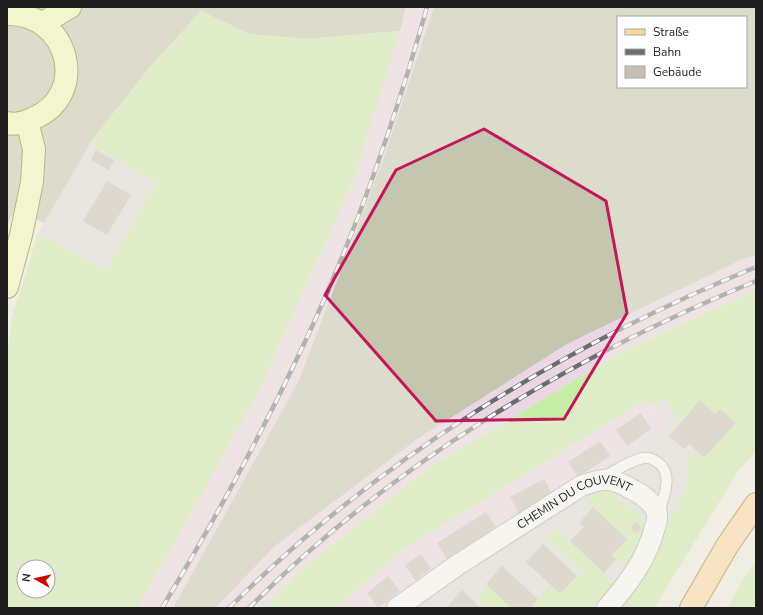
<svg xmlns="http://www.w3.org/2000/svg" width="763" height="615" font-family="'Nunito Sans',sans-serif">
  <rect width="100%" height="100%" fill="#f0ede4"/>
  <path fill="#dddcdc" d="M 90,143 L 157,183 L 105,272 L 38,233 Z
    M 748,340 L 756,411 L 641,576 L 621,608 L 391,608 L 665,425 L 652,406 Z"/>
  <path fill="#ead6e5" d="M 406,7 L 434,7 L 382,163 L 299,380 L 173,608 L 137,608 L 258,392 L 354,179 Z
    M 756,255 L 756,290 L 622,352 L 430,467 L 300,571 L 264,608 L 215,608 L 275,546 L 416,440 L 567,344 L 741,260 Z
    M 646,400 L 665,425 L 598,473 L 391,608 L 336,608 L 404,549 Z"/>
  <path fill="#c5c6af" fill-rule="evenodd" d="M 7,7 L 406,7 L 400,31 L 306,39 L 249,34 L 201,11 L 149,68 L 91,142 L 44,223 L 15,209 L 7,226 Z
    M 434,7 L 756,7 L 756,255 L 741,260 L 567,344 L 416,440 L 275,546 L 215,608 L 173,608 L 299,380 L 382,163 ZM 618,17 L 746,17 L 746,87 L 618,87 Z"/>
  <path fill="#c7eea7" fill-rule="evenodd" d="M 201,11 L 249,34 L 306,39 L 400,31 L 354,179 L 258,392 L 204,490 L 137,608 L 7,608 L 7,355 L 12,317 L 38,233 L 105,271 L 157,183 L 90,143 L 149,68 ZM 24,567 L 48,567 L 48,591 L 24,591 Z
    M 756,290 L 756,452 L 739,470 L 654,608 L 621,608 L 641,576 L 690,479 L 685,463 L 696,451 L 704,458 L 736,423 L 720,409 L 715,414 L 700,401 L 681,422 L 664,398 L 652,406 L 646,400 L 404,549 L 336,608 L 264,608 L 300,571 L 430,467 L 622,352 Z
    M 605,490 C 615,491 618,499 625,505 C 629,509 635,511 640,516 C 656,531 636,555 628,569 L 612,555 L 593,507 L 585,501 Z
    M 555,529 L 570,541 L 604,573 L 607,579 L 614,585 L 590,608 L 530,608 L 549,586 L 558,595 L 582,571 L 547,538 Z
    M 756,562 L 756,608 L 728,608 L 744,578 Z
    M 488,586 L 511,608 L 486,608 L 476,599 Z"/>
  <path fill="#c8bfb7" d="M 96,150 L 114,160 L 109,170 L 91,160 Z
    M 107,181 L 131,195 L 107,235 L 83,221 Z
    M 700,400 L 715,414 L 720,409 L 736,423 L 704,458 L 689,444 L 684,449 L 669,436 Z
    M 641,413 L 651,429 L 627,446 L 616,430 Z
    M 600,441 L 610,456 L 578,477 L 568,462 Z
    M 544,479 L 553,495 L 519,514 L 510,497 Z
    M 593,507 L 627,539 L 612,555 L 616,559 L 604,573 L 570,541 L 584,527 L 579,523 Z
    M 486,512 L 496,527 L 447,559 L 437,543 Z
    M 638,522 L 641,530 L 634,533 L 631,525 Z
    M 543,544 L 577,576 L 560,594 L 526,562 Z
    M 421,554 L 431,569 L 415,580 L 405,565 Z
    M 502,566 L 538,599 L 530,608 L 511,608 L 486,584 Z
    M 388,576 L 400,591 L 378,608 L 367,593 Z
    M 462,590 L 481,608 L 446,608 Z"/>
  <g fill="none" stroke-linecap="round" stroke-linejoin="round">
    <g stroke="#a6a6a6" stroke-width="12">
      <path id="lane" d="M 603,477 C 615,471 629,461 643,458 C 648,457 653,459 657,462 C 675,473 663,499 658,514"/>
    </g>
    <g stroke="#a6a6a6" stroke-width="22">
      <g id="street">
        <path id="s1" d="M 397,608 L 456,566 L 581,486 C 605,477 611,477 633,490 C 641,494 651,501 656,510 C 658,515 657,522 655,527 C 647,559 628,584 607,608"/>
      </g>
    </g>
    <g stroke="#6a7c00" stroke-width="24">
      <path id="secondary" d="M 7,14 C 70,13 89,95 34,118 C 26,122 16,125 7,123
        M 43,23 L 70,7
        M 7,287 L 21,235 L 32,182 L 34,149 L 27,121"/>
    </g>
    <g stroke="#9a6c00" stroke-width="24">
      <path id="primary" d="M 691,608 L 727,546 L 756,504"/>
    </g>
    <use href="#lane" stroke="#fff" stroke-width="10"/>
    <use href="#street" stroke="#fff" stroke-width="20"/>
    <use href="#secondary" stroke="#f7feb5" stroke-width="22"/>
    <use href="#primary" stroke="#ffd79b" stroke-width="22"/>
    <g stroke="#6d6d6d" stroke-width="4.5">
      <path id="rail" d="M 162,608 C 216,518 266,426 310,331 C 358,227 396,117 427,7
        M 229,608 C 378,459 562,347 756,267
        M 249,608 C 390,465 571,357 756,281"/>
    </g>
    <use href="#rail" stroke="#fff" stroke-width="3" stroke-dasharray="9" stroke-linecap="butt"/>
  </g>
  <path d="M0 0H763V615H0ZM 484,129 L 606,201 L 627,313 L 564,419 L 436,421 L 325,295 L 396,170 Z" fill="#f0ede4" fill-opacity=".55" fill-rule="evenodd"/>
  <path fill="none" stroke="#c2185b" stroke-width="3" stroke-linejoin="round" d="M 484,129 L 606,201 L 627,313 L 564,419 L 436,421 L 325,295 L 396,170 Z"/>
  <g text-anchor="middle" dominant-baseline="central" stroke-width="3" stroke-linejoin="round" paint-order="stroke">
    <g font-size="12" fill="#1f1f1f" stroke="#fff">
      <text stroke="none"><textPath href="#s1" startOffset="210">CHEMIN DU COUVENT</textPath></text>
    </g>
  </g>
  <rect width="763" height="615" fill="none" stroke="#1f1f1f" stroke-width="16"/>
  <rect x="617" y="16" width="130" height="72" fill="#ffffff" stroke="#a5a5a5"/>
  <rect x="625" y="29" width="20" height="6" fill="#ffd79b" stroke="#a5a5a5"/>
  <text x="653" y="36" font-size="12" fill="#1f1f1f">Straße</text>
  <rect x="625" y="49" width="20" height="6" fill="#6d6d6d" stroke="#a5a5a5"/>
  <text x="653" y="56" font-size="12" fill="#1f1f1f">Bahn</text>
  <rect x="625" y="66" width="20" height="12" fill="#c8bfb7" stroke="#a5a5a5"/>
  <text x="653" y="76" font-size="12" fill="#1f1f1f">Gebäude</text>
  <g transform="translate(36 579) rotate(278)"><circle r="19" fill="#ffffff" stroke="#a5a5a5"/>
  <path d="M0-3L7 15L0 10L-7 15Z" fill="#ce0700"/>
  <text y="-6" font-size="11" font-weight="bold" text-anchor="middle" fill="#1f1f1f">N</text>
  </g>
</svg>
